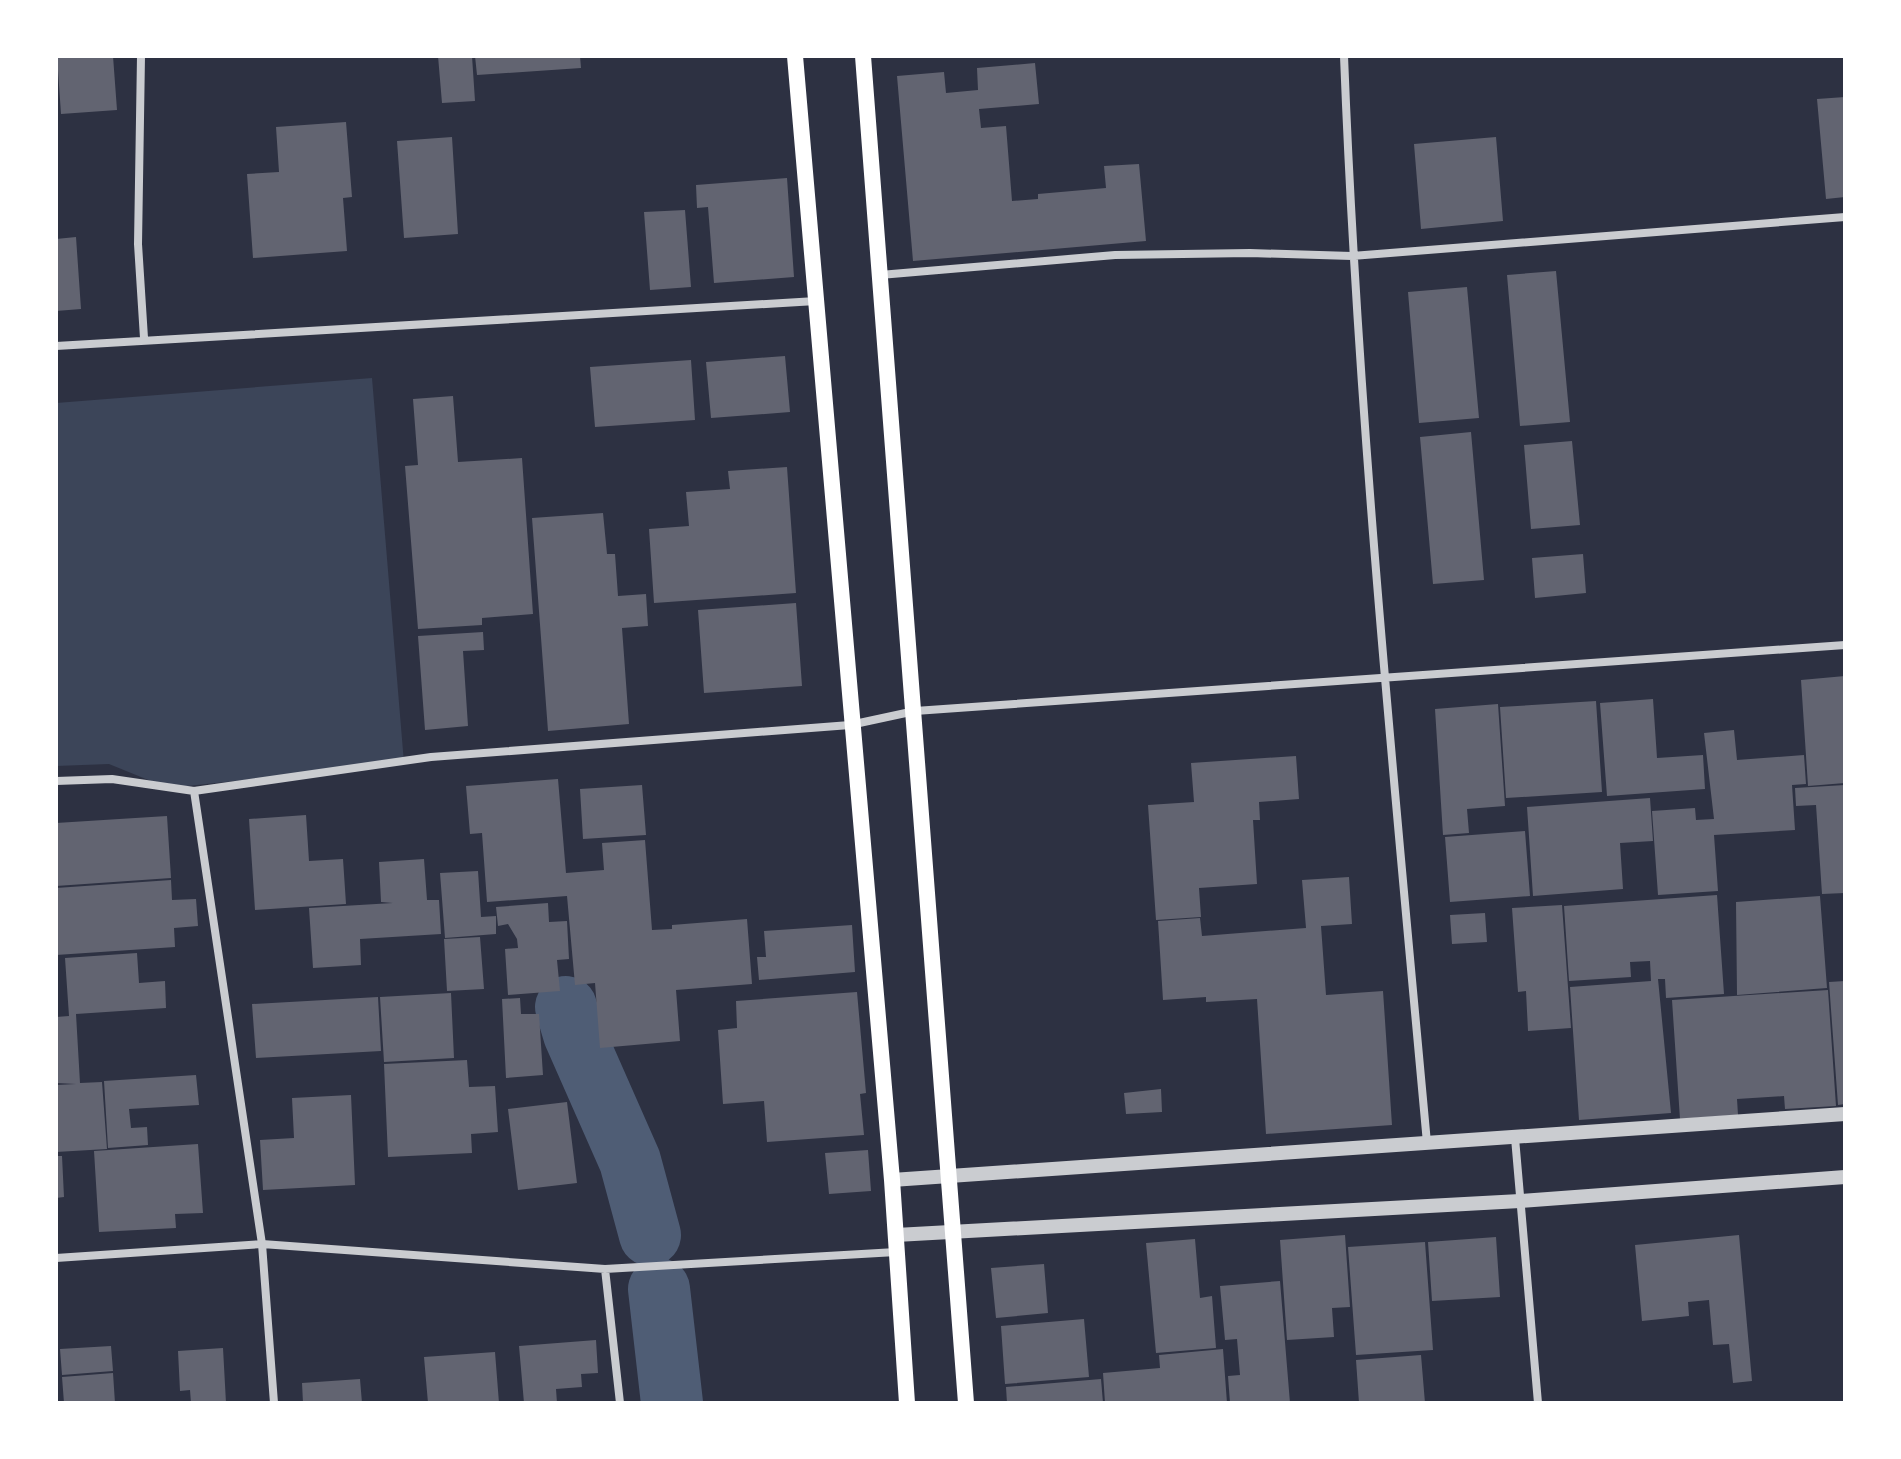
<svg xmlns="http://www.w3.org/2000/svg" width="1901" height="1459" font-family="Quicksand,sans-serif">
  <rect width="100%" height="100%" fill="#2d3142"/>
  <path fill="#3c4559" d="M 372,378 L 404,763 L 168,788 L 109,764 L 56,766 L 56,403 Z"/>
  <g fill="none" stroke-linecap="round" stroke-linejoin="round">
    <path stroke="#4f5d75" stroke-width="62" d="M 566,1007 L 574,1034 L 630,1161 L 650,1235
      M 659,1289 L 672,1403"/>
  </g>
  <path fill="#626471" d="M 57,56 L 113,56 L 117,110 L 61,114 Z
    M 438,56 L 472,56 L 475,101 L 442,103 Z
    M 475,56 L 580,56 L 581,68 L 477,75 Z
    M 1035,63 L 1039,104 L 979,109 L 981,128 L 1006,126 L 1012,201 L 1038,199 L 1038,194 L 1106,188 L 1104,166 L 1139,164 L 1146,241 L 913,261 L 897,76 L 944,72 L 946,93 L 978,90 L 977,68 Z
    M 1845,97 L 1845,197 L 1826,199 L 1817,99 Z
    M 346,122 L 352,197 L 343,198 L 347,251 L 253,258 L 247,174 L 279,172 L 276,127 Z
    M 452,137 L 458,234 L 404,238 L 397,141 Z
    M 1496,137 L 1503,221 L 1421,229 L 1414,144 Z
    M 787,178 L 794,277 L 714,283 L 708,207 L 697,208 L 696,185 Z
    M 685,210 L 691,287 L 650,290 L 644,212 Z
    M 76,237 L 81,309 L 56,311 L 56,239 Z
    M 1556,271 L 1570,422 L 1520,426 L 1507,275 Z
    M 1467,287 L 1479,418 L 1419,423 L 1408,292 Z
    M 785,356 L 790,412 L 711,418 L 706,362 Z
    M 691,360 L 695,420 L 595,427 L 590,367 Z
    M 453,396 L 458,462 L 522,458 L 533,614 L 482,618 L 482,625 L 418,629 L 405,466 L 418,465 L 413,399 Z
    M 1471,432 L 1484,580 L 1433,584 L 1420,437 Z
    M 1572,441 L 1580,525 L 1531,529 L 1524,445 Z
    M 787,467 L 796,593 L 654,603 L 649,529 L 689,526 L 686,492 L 730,489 L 728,471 Z
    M 603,513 L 607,554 L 615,554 L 618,596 L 646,594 L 648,626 L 622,628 L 629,724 L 548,731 L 532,518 Z
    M 1583,554 L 1586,593 L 1535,598 L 1532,558 Z
    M 796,603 L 802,686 L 704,693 L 698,610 Z
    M 483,632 L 484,650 L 463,651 L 468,726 L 425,730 L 418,636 Z
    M 1845,676 L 1845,783 L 1808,786 L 1801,680 Z
    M 1653,699 L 1657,758 L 1703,755 L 1705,789 L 1607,796 L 1600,703 Z
    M 1596,701 L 1602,792 L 1506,798 L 1500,707 Z
    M 1498,704 L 1505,806 L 1467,809 L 1469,833 L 1443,835 L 1435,709 Z
    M 1734,730 L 1737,760 L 1804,755 L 1806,784 L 1792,785 L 1795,830 L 1714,835 L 1718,891 L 1658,895 L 1652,811 L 1695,808 L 1696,820 L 1714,819 L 1704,733 Z
    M 1296,756 L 1299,799 L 1259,802 L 1260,820 L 1253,820 L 1257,884 L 1199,888 L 1201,917 L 1156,920 L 1148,805 L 1194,802 L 1191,763 Z
    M 558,779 L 566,873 L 604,870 L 602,843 L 645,840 L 652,930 L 672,929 L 672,925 L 747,919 L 752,984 L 676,990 L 680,1041 L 600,1048 L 595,983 L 575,985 L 567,896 L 487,902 L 482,833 L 470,834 L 466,786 Z
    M 642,785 L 646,835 L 583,839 L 580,789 Z
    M 1845,785 L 1845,893 L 1822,894 L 1816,805 L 1796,806 L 1795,788 Z
    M 1650,798 L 1653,841 L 1620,843 L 1623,889 L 1533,896 L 1527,807 Z
    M 306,815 L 309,861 L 343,859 L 346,904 L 255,910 L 249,819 Z
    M 167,816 L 171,878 L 56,886 L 56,823 Z
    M 1525,831 L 1530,896 L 1450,902 L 1445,837 Z
    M 424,859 L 427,900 L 439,900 L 441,934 L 360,939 L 361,965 L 313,968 L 309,908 L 393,903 L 381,902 L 379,862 Z
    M 478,871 L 481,917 L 496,916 L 496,934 L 445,938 L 440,873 Z
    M 1349,877 L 1352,924 L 1321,926 L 1326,995 L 1383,991 L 1392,1125 L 1266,1134 L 1257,999 L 1206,1002 L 1206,997 L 1163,1000 L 1158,921 L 1200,918 L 1202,936 L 1306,928 L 1302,880 Z
    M 171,880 L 172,900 L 196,899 L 198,926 L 174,928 L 175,947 L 56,955 L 56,888 Z
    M 1717,895 L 1724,994 L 1666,998 L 1665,979 L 1658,979 L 1671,1113 L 1579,1120 L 1570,987 L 1651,981 L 1650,961 L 1630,962 L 1631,977 L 1569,981 L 1564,906 Z
    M 1820,896 L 1827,988 L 1737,995 L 1736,902 Z
    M 548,903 L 549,922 L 567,921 L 569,959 L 557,960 L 560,991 L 508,995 L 505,949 L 518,948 L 517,939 L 508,924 L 498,926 L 496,907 Z
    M 1562,905 L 1571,1028 L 1528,1031 L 1526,991 L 1518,992 L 1512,908 Z
    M 1485,913 L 1487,942 L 1452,944 L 1450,915 Z
    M 852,925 L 855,972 L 759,980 L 757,957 L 766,957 L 764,931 Z
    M 480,937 L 484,989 L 447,991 L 444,939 Z
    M 137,953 L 139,983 L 165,981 L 166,1008 L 76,1014 L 80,1083 L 102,1082 L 107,1149 L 56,1152 L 56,1085 L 76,1084 L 56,1083 L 56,1017 L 69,1016 L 65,958 Z
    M 1845,981 L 1845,1104 L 1838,1105 L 1829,982 Z
    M 1828,990 L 1836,1106 L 1785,1109 L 1784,1096 L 1737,1099 L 1738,1115 L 1680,1119 L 1672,1000 Z
    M 857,992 L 866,1093 L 860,1094 L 864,1135 L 767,1142 L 764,1101 L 723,1104 L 718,1030 L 737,1028 L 736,1001 Z
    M 451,993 L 454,1058 L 384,1062 L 380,997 Z
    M 378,997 L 381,1051 L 256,1058 L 252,1004 Z
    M 520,998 L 521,1014 L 539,1014 L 543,1075 L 506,1078 L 502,999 Z
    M 467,1060 L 469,1087 L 495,1086 L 498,1132 L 471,1134 L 472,1153 L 388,1157 L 384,1064 Z
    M 196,1075 L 199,1105 L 129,1109 L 131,1128 L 147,1127 L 148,1145 L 108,1148 L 104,1081 Z
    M 1161,1089 L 1162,1112 L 1126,1114 L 1124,1093 Z
    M 351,1095 L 355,1185 L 263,1190 L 260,1140 L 294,1138 L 292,1098 Z
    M 567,1102 L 577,1183 L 518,1190 L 508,1109 Z
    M 198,1144 L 203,1213 L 175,1214 L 176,1228 L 99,1232 L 94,1151 Z
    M 868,1150 L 871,1191 L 829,1194 L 825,1153 Z
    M 56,1156 L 62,1156 L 64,1197 L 56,1198 Z
    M 1345,1235 L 1350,1307 L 1332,1308 L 1334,1337 L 1287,1340 L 1280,1240 Z
    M 1739,1235 L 1752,1381 L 1733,1383 L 1729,1344 L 1713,1345 L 1709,1300 L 1688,1302 L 1689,1316 L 1642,1321 L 1635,1245 Z
    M 1496,1237 L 1500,1297 L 1432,1301 L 1428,1242 Z
    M 1195,1239 L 1200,1298 L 1212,1296 L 1216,1348 L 1156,1353 L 1146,1243 Z
    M 1425,1242 L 1433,1350 L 1356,1355 L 1348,1247 Z
    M 1044,1264 L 1048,1313 L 996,1318 L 991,1268 Z
    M 1280,1281 L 1290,1403 L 1230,1403 L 1228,1376 L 1240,1375 L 1237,1339 L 1225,1340 L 1220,1286 Z
    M 1084,1319 L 1089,1377 L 1005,1384 L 1001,1326 Z
    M 596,1340 L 598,1373 L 581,1374 L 582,1387 L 556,1389 L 557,1403 L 524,1403 L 519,1346 Z
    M 111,1346 L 113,1371 L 62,1375 L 60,1349 Z
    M 223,1348 L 226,1403 L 191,1403 L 190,1390 L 180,1391 L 178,1351 Z
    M 1223,1349 L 1227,1403 L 1105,1403 L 1103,1373 L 1160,1368 L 1159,1355 Z
    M 495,1352 L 499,1403 L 428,1403 L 424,1357 Z
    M 1421,1355 L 1425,1403 L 1359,1403 L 1356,1360 Z
    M 113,1373 L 115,1403 L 64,1403 L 62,1377 Z
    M 360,1379 L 362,1403 L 303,1403 L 302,1383 Z
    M 1101,1379 L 1103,1403 L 1007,1403 L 1006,1387 Z"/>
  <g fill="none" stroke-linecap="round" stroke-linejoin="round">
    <path stroke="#caccd0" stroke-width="8" d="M 141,56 L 138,244 L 144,338
      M 1344,56 C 1358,419 1394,781 1427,1143
      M 880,275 L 1115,255 L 1250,253 L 1352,256 L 1845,217
      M 56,346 L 816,301
      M 56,781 L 112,779 L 194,791 L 431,757 L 850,725 L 915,711 L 1845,645
      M 194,791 L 262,1244 L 274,1403
      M 1515,1138 L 1538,1403
      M 56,1258 L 262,1244 L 605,1269 L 896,1252
      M 605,1269 L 620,1403"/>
    <path stroke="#caccd0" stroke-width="14" d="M 892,1180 L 1845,1114
      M 896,1235 L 1520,1201 L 1845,1177"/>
    <path stroke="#fff" stroke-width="16" d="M 795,56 L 892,1180 L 907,1403
      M 863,56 L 966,1403"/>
  </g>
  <rect width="1901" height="1459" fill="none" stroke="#ffffff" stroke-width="116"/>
</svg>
